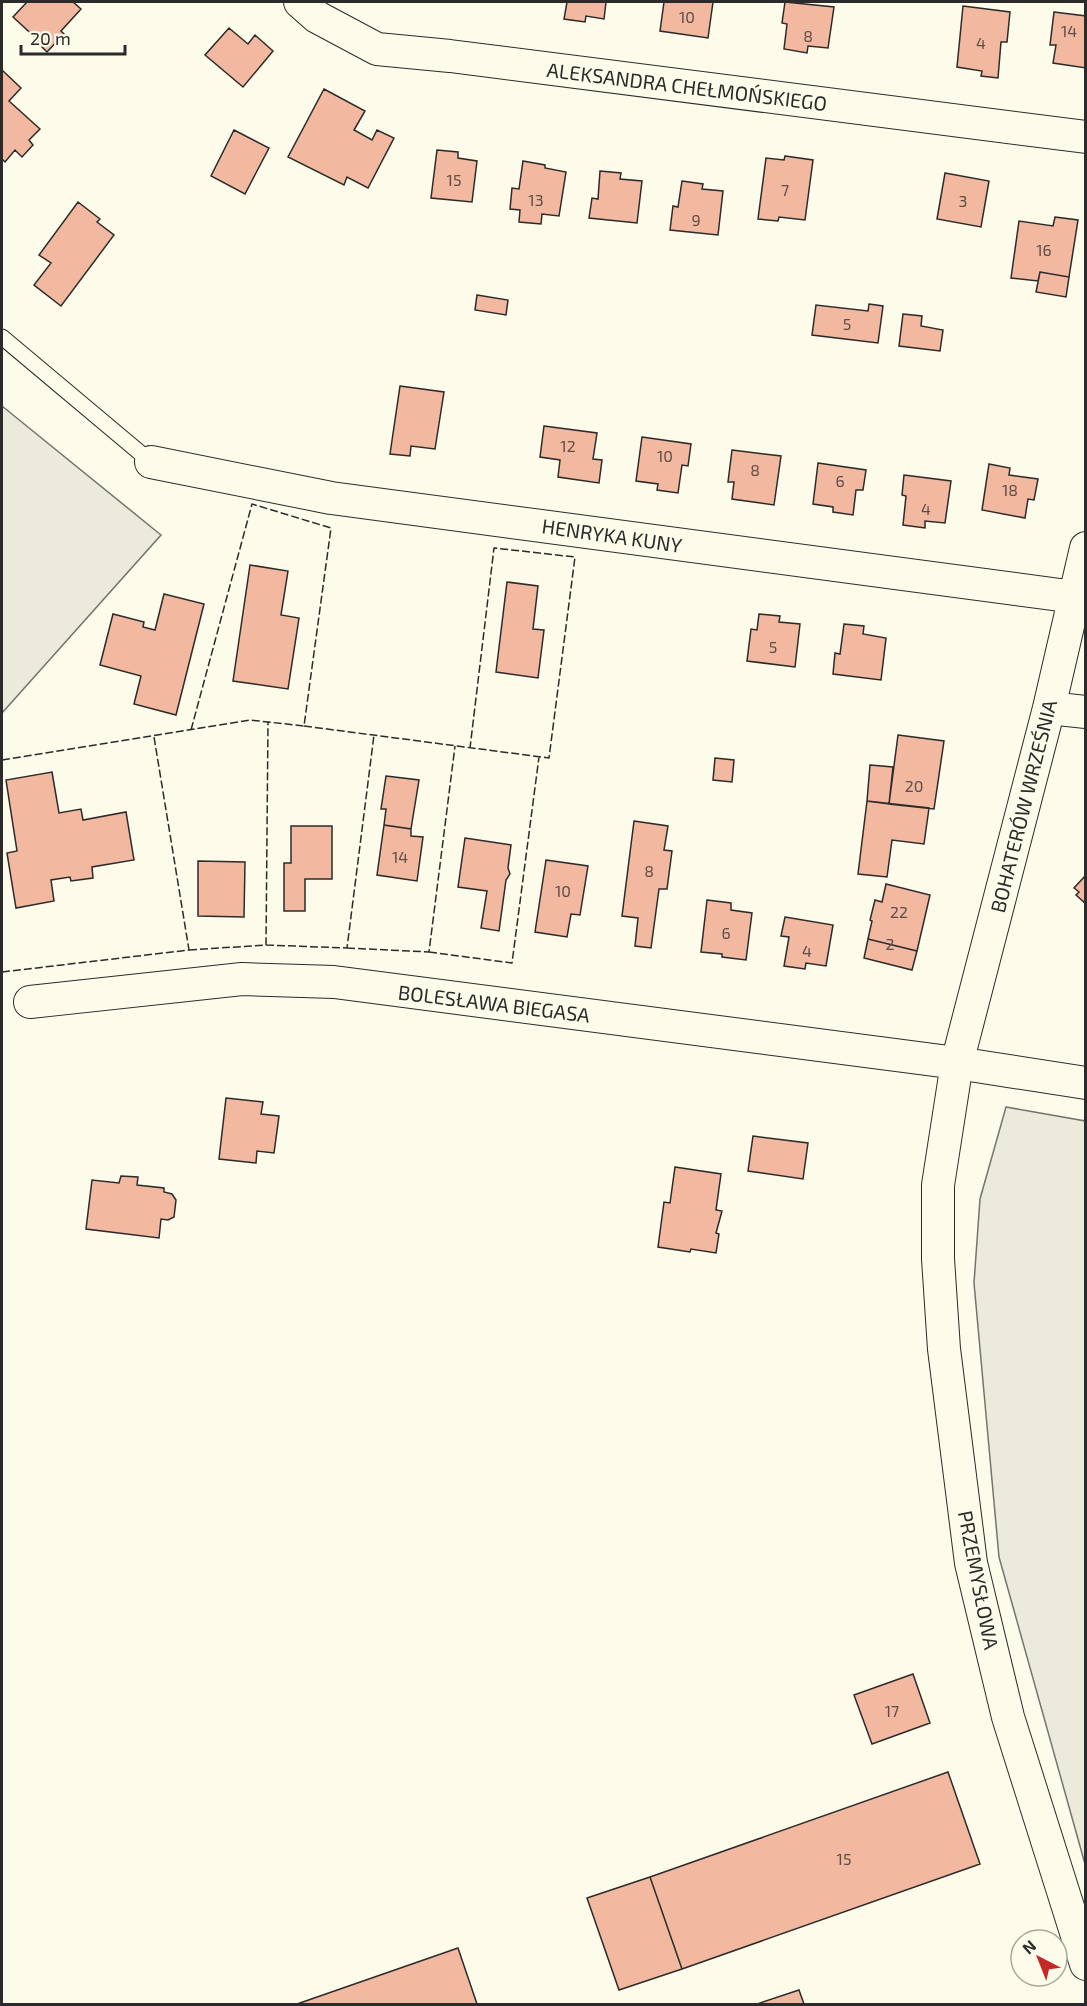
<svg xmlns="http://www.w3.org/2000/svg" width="1087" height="2006" font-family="'Exo 2',sans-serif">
  <rect width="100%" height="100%" fill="#fdfbea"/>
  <path fill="#ecebdb" stroke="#74746e" stroke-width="1.5" d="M 2,406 L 161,535 L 2,713 Z
    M 1006,1107 L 1085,1121 L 1085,1864 L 999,1557 L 974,1283 L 980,1199 Z"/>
  <path fill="#f2b8a0" stroke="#2b2b2b" stroke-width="1.5" d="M 27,2 L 73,2 L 81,9 L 61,31 L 64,34 L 47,52 L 38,43 L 39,41 L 13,17 Z
    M 567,2 L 606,2 L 604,19 L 586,16 L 585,22 L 564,19 Z
    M 664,2 L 713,2 L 708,38 L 660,31 Z
    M 785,2 L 834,7 L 828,48 L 808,46 L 807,53 L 784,49 L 787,24 L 782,23 Z
    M 963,6 L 1010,12 L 1007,42 L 1001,42 L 998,78 L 981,76 L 982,71 L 957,67 Z
    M 1054,12 L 1086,16 L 1086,68 L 1053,63 L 1056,45 L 1050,45 Z
    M 229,28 L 248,44 L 255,35 L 273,51 L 243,87 L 205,55 Z
    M 2,70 L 21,88 L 9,101 L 40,129 L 29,140 L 33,145 L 22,157 L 15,150 L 5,162 L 2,159 Z
    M 324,89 L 365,111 L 354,130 L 372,140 L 377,130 L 394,138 L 368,188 L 347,177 L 344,185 L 288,157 Z
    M 234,130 L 269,148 L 245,194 L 211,176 Z
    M 437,150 L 458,152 L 458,158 L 477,161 L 472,202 L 431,198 Z
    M 785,156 L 813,160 L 805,220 L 779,217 L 778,221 L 758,219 L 766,158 L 784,160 Z
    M 523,161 L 545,165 L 545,168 L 566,172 L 559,216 L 542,214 L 541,224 L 519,222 L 520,210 L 510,209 L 512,188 L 519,189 Z
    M 600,171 L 621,173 L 620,179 L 642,181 L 637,223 L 589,218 L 592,198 L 598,199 Z
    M 945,173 L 989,181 L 981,227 L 937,219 Z
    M 682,181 L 703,184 L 702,189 L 723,191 L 718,235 L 670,230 L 673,206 L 678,207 Z
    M 78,202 L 100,219 L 97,222 L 114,235 L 61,306 L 34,285 L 51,263 L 39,255 Z
    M 1055,217 L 1078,220 L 1069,277 L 1040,272 L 1038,281 L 1011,278 L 1019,221 L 1053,226 Z
    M 1040,272 L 1069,277 L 1066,297 L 1036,292 Z
    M 477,295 L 508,300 L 506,315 L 475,310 Z
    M 869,304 L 883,306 L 878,343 L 812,335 L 816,305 L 868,311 Z
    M 903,314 L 922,316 L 921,326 L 943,330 L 940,351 L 899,346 Z
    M 400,386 L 444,392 L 435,449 L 411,446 L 410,456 L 390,454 Z
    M 544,426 L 597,433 L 593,459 L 602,460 L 599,483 L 558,477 L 560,460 L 540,457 Z
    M 642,437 L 691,444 L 688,466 L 682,465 L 678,493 L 657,490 L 658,484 L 636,481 Z
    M 732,450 L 781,456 L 774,505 L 732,499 L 734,482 L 728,482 Z
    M 818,463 L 866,470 L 863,490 L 856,490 L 853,515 L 833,512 L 833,507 L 813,504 Z
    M 989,464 L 1010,468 L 1009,475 L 1038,479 L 1034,500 L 1028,499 L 1025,518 L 982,510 Z
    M 904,475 L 951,481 L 945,523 L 925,521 L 925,528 L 903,525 L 906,496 L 902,495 Z
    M 250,565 L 288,571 L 281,615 L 299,618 L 288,689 L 233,681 Z
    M 507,582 L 538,586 L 533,629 L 544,630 L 538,678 L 496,672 Z
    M 164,594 L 204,604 L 176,715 L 134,704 L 141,676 L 100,665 L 113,614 L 144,622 L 143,627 L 155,630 Z
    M 759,614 L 780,616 L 779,622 L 800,624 L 795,667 L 747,661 L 751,629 L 757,630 Z
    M 844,624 L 864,626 L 863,634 L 886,638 L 881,680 L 833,674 L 835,653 L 840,654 Z
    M 898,735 L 944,741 L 934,809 L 889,804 Z
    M 715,758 L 734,760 L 732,782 L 713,780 Z
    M 870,765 L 893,767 L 889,804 L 867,801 Z
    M 52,772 L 59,813 L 81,809 L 83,820 L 126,812 L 134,860 L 92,867 L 93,878 L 71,881 L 70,877 L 51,880 L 54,901 L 16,908 L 7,853 L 17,851 L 6,780 Z
    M 386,776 L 419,780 L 411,829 L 384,825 L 386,809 L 381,809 Z
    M 867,801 L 929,808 L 924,844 L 892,840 L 887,877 L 858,874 Z
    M 634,821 L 668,826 L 664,850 L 672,851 L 667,889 L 659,889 L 651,948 L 635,946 L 638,918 L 622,916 Z
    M 384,825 L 411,829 L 411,836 L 423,837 L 417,881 L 377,875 Z
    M 291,826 L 332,826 L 332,879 L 305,879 L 305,911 L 284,911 L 284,863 L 291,863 Z
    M 465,838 L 511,845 L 508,868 L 510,874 L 506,880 L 499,931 L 481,928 L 487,891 L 458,887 Z
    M 546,860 L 588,866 L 580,915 L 571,914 L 567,937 L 535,932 Z
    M 198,861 L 245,862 L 244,917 L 198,916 Z
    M 1086,875 L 1086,904 L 1076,895 L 1079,892 L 1074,888 Z
    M 886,884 L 930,895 L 917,951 L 868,939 L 872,921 L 870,920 L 875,900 L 882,902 Z
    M 707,900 L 731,903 L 731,910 L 752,913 L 746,960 L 722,957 L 722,954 L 701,952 Z
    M 785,917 L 833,925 L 826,966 L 806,963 L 805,969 L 784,966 L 789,937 L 781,936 Z
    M 868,939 L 917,951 L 912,970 L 864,958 Z
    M 226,1098 L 263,1102 L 261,1114 L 279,1116 L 274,1153 L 257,1151 L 256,1163 L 219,1159 Z
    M 753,1136 L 808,1143 L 803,1179 L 748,1171 Z
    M 675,1167 L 721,1174 L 716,1210 L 722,1211 L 716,1233 L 719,1234 L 716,1253 L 691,1249 L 690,1252 L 658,1247 L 664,1202 L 670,1203 Z
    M 121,1176 L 138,1177 L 137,1185 L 164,1188 L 164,1192 L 172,1194 L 176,1200 L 174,1217 L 168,1220 L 161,1219 L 159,1238 L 86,1229 L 92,1180 L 119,1183 Z
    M 913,1674 L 930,1723 L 872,1744 L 854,1695 Z
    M 948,1772 L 980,1864 L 682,1969 L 650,1877 Z
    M 650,1877 L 682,1969 L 619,1990 L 587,1898 Z
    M 458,1948 L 477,2004 L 297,2004 Z
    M 799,1990 L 804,2004 L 757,2004 Z"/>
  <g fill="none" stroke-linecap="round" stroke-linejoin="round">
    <g stroke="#2b2b2b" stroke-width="17">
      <path id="lane" d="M 2,337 L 151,462"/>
    </g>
    <g stroke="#2b2b2b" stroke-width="34">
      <path id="street" d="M 300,2 L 317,17 L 377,49 L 450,56 L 1086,137
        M 151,462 L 331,498 L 1075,597
        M 1086,548 L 1049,708 L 957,1063 L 938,1185 L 938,1259 L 944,1349 L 971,1563 L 1008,1717 L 1086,1964
        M 1049,708 L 1086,712
        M 30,1002 L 242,979 L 334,982 L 957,1063 L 1086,1083"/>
    </g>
    <use href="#lane" stroke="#fdfbea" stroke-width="15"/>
    <use href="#street" stroke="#fdfbea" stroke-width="32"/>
    <path stroke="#2b2b2b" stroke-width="1.5" stroke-dasharray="8 3" stroke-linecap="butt" d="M 304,726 L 549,758 L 575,557 L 494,548 L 470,748
      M 2,760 L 250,720 L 304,726 L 331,528 L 252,504 L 191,730
      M 266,945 L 347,948 L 374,735
      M 347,948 L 429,952 L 455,746
      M 189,950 L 266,945 L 268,722
      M 429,952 L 512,963 L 539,757
      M 2,972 L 189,950 L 154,737"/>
  </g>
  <g text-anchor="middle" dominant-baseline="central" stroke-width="4.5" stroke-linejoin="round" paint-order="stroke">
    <g font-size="16" fill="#5d4e48">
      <text x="687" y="16">10</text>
      <text x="1069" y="30">14</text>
      <text x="808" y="35">8</text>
      <text x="981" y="42">4</text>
      <text x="454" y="179">15</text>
      <text x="785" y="189">7</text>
      <text x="536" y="199">13</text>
      <text x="963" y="200">3</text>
      <text x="696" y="219">9</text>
      <text x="1044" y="249">16</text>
      <text x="847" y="323">5</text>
      <text x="568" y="445">12</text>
      <text x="665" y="455">10</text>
      <text x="755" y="469">8</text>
      <text x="840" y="480">6</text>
      <text x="1010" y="489">18</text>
      <text x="926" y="508">4</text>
      <text x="773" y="646">5</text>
      <text x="914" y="785">20</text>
      <text x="400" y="856">14</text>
      <text x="649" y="870">8</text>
      <text x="563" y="890">10</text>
      <text x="899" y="911">22</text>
      <text x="726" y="932">6</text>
      <text x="890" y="943">2</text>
      <text x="807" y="950">4</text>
      <text x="892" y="1710">17</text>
      <text x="844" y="1858">15</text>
    </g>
    <g font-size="20" fill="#2b2b2b" stroke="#fdfbea">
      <text transform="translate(687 86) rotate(7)">ALEKSANDRA CHEŁMOŃSKIEGO</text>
      <text transform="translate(612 535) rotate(8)">HENRYKA KUNY</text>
      <text transform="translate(1023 806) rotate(-76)">BOHATERÓW WRZEŚNIA</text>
      <text transform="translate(494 1003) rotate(7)">BOLESŁAWA BIEGASA</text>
      <text transform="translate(979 1580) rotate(79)">PRZEMYSŁOWA</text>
    </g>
  </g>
  <rect width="1087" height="2006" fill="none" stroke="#2b2b2b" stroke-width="6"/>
  <g transform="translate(1039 1958) rotate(318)"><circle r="28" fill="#fdfbea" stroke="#a9a89e" stroke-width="1.5"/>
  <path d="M0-4.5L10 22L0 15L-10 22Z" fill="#c62828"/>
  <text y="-9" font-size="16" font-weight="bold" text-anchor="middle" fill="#2b2b2b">N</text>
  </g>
  <path d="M21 45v9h104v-9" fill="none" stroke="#2b2b2b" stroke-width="3"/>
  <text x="30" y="45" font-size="18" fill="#2b2b2b" stroke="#fdfbea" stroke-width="4.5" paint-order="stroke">20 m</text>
</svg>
